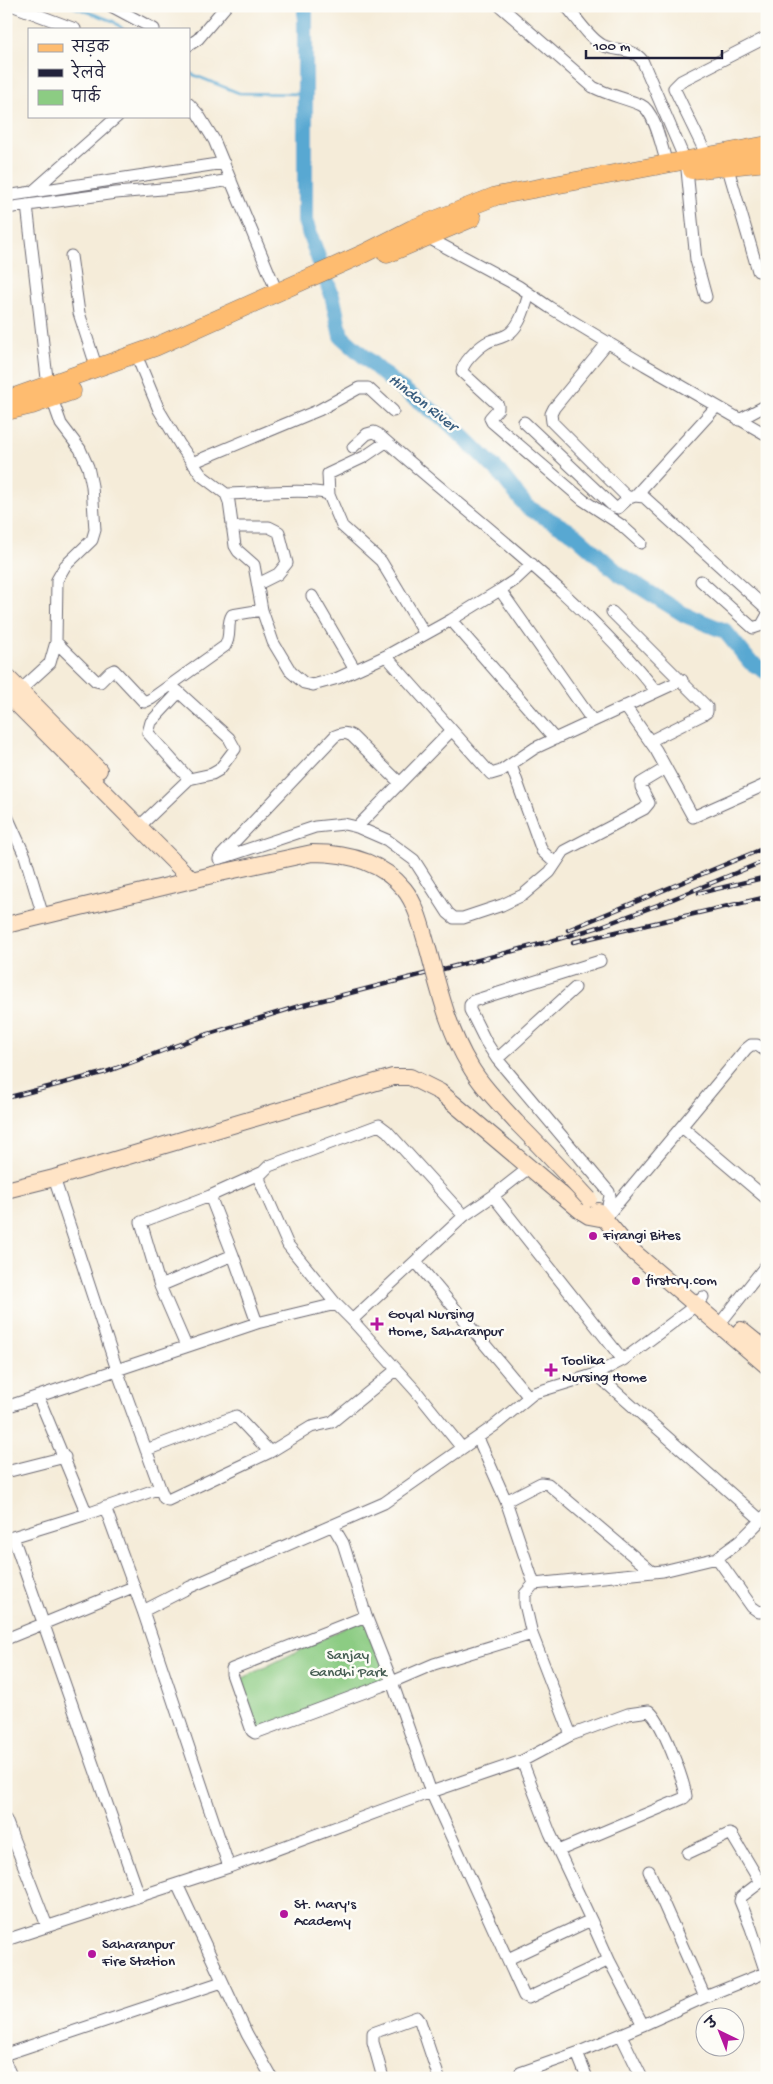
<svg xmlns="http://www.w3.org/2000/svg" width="773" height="2084" font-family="'Gochi Hand','Playpen Sans Deva',sans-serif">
  <rect width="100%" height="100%" fill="#fdfcf7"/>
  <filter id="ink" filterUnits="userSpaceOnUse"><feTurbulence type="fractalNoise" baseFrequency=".02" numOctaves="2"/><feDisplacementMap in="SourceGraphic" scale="10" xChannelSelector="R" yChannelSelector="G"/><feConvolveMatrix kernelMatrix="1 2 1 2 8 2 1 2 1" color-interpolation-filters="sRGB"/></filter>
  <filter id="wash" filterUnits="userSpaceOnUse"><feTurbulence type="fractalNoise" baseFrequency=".0096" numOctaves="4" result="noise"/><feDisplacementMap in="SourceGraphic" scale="20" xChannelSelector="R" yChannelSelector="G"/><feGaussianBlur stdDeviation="1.12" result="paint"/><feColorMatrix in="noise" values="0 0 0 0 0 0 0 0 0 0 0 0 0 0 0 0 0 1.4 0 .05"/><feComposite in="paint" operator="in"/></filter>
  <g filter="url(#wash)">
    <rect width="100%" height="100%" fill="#f5ecd9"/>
    <path fill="#8ccc83" stroke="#57775f" d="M 367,1617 L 398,1685 L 257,1731 L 237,1681 Z"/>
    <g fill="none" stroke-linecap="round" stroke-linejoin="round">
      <path stroke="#58a8d2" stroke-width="2.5" d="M 71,6 L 113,21 L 123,29
        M 189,73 L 239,93 L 305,94"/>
      <path stroke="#58a8d2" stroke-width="16" d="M 305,6 L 305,221 L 333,299 L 341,336 L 395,384 L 448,422 L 499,472 L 527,507 L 573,533 L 618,573 L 685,615 L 725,631 L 750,662 L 767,672"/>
    </g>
  </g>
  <g filter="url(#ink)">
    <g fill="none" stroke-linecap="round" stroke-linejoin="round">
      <g stroke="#6c6972" stroke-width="13">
        <path id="street" d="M 14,6 L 75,29
          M 111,6 L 154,29
          M 500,6 L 593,87 C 608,95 625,98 641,105 C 655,111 662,149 667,164
          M 566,6 C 577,18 588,37 602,45 C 616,52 632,47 642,60 L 685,160
          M 189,45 L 198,39 L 226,6
          M 189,104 L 198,114 L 214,140 L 277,292
          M 707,156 L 674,88 L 681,81 L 767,37
          M 727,165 L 758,271
          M 687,170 L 696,260 L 706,297
          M 32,192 L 118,116
          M 6,196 L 224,163
          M 6,208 L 116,193 L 185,187 L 231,180
          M 423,235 L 518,286 L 549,307 L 645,365 L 767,435
          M 71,256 L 79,313 L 97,369
          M 529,294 C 525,307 521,323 511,332 C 503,339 494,338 486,343 C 478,348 462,363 462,372 L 498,405 L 498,409 L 490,418 L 492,422 L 583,500 L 621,525 L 641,543
          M 608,342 L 554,408 L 551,414 L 552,422 L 625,495 L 629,498 L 635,496 L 644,497 L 767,609
          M 140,364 L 159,410 L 180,445 L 202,476 L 226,494 L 229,502 L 235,546 L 238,551 L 254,565 L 262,610 L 273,642 L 291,672 L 304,683 L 313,685 L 338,678 L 386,656 L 451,620 L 500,590 L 592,720
          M 739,420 L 767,405
          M 524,422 L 614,507 L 618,508 L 629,498
          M 353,447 L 367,434 L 374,432 L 378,434 C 472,518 577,592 656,691
          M 192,463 L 319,410 L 359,388 L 368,388 L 393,411
          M 226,494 C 245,494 316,487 329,495 L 342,526 L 381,561 L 425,634
          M 329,495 L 328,474 L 364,457 L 386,442
          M 635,496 L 716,407
          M 232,527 L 269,527 L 279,532 L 287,563 L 278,574 L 258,584
          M 701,581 L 753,628 L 762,625 L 767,616
          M 500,590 L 515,580 L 532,564
          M 312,596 L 355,670
          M 612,612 L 707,707 L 707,712 L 704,714 L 650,741
          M 451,620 L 555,739
          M 56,642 L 96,681 L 100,682 L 110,672 L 114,670 L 144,702 L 151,699 L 225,646 C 232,636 226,624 232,615 L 262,610
          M 386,656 L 491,774 L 501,771 L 535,748 L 682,680
          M 179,692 L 151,722 L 148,733 L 189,779
          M 15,695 L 50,663 L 56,642 L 57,580 L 65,566 L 92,540 L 95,530 L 92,486 L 88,467 L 80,449 L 61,424 L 48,387 L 27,205
          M 625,706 L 656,750 L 693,817 L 767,784
          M 511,765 L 542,851 L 555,863
          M 6,814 L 25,856 L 43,916
          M 145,821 L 189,779 L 212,774 L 219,770 L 235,749 L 229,738 L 171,685
          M 357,827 L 451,731
          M 220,857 L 335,736 C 341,733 345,732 352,736 L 400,783
          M 219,859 L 315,827 L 344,824 L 357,827 L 387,840 L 414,860 L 448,913 L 454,918 L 463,918 L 502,905 L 523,895 L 550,872 L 564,851 L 644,809 L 649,803 L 641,787 L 641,783 L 666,768
          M 600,961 L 473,1001 L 470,1005 L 470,1010 L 486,1042 L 497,1059 L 609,1192 L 610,1196 L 605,1219
          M 497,1059 L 575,988
          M 682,1127 L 767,1199
          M 54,1178 L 117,1370 L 160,1488 L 164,1498 L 168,1500 L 270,1452 L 236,1416 L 146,1450
          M 210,1196 L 233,1255
          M 493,1196 L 623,1360 L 596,1374
          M 607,1216 L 746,1049 L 751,1045 L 757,1045 L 767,1052
          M 416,1262 L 528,1396
          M 160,1286 L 141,1222 L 210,1196 L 261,1173
          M 725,1317 L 767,1264
          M 352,1320 L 464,1216
          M 186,1346 L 160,1286 L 233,1255 L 257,1323
          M 623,1360 L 696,1305 L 703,1297
          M 38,1396 L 87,1514
          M 6,1407 L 257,1323 L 336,1304
          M 478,1438 L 506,1501 L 534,1584
          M 462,1448 L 416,1391 L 352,1320 L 336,1304 L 288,1245 L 260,1181 L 260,1175 L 269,1166 L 379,1125 L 387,1131 L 464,1216 L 493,1196 L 530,1167
          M 270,1452 L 311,1427 L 332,1422 L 396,1370
          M 6,1472 L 65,1457
          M 506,1501 L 541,1483 L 548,1484 L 651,1571
          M 105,1507 L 143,1611
          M 333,1526 L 343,1543 L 366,1616 L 392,1682 L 431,1792 L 524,1996 L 528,1998 L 609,1960 L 591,1920 L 508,1959
          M 13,1537 L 139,1895
          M 6,1539 L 87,1514 L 160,1488
          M 717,1558 L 752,1607 L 759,1612 L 767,1611
          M 366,1616 L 232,1669 L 232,1674 L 252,1731 L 255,1733 L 392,1682 L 434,1664 L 532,1634
          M 6,1639 L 133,1587
          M 522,1761 L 550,1833 L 591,1920
          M 6,1820 L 47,1926
          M 560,1850 L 684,1798 L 686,1796 C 683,1778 662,1721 649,1711 L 628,1714 L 571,1735
          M 688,1853 L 729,1834 L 732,1835 L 760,1882
          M 229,1867 L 143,1611 L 190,1587 L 384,1503 L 494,1426 L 534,1393 L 596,1374 L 761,1520
          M 649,1871 L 705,1997
          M 177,1884 L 229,1867 L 431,1792 L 522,1761 L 571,1735 L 532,1634 L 525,1604 L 525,1594 L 534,1584 L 663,1571 L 717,1558 L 740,1541 L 767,1514
          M 6,1940 L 177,1884 L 247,2034 L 272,2078
          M 609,1960 L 643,2025 L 705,1997 L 767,1972
          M 766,1973 L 751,1928 L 740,1901 L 741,1897 L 767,1877
          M 621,2035 L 642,2078
          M 577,2053 L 587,2078
          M 6,2054 L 222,1982
          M 6,2064 L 12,2078
          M 383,2078 L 373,2042 L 373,2033 L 417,2017 L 420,2021 L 439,2078
          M 522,2078 L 520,2073 L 577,2053 L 643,2025"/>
      </g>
      <g stroke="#6c6972" stroke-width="18">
        <path id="secondary" d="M 6,676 L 99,770
          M 6,693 L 192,880 L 220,873
          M 6,925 L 192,880
          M 6,1190 L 54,1178 L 393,1077 L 410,1077 L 440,1092 L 581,1211 L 589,1216 L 605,1219
          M 598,1211 L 628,1247 L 767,1366
          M 741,1330 L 767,1351"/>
      </g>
      <g stroke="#6c6972" stroke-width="19">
        <path id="primary" d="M 692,170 L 767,162
          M 387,254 L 472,218
          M 6,400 L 155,347 L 365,253 L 412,229 L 496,196 L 767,145
          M 7,411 L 32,405 L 72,391"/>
      </g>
      <use href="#street" stroke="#fff" stroke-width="11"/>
      <use href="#secondary" stroke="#ffe4c6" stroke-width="16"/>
      <use href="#primary" stroke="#febc70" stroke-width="18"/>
      <g stroke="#22223b" stroke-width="4.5">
        <path id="rail" d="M 699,893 L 767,877
          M 568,930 L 767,847
          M 573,942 L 767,897
          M 6,1098 L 106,1072 L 199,1037 L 296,1007 L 548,942 L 599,927 L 663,903 L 767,860"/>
      </g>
      <use href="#rail" stroke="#fdfcf7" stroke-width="2.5" stroke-dasharray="8" stroke-linecap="butt"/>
      <g stroke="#6c6972" stroke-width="18" stroke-linecap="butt">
        <path id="secondary-bridge" d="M 220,873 L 312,853 C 346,853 381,861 404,889 C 417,905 422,929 428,949 C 439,989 448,1030 470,1066 C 482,1087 500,1104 516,1122 C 541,1147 565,1173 589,1199"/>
      </g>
      <use href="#secondary-bridge" stroke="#ffe4c6" stroke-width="16"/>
    </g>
  </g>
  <g fill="#b5179e" stroke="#fdfcf7" stroke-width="2">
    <circle cx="593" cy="1236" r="5"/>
    <circle cx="636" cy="1281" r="5"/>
    <path d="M374.5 1316.5h5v5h5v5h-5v5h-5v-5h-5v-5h5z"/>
    <path d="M548.5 1362.5h5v5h5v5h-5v5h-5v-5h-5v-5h5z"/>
    <circle cx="284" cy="1914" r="5"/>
    <circle cx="92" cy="1954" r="5"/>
  </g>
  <g text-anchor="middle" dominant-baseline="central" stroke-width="5" stroke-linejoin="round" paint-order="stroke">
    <g font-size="15" fill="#22223b" stroke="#fdfcf7" text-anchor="start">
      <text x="603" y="1236">Firangi Bites</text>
      <text x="646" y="1281">firstcry.com</text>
      <text x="388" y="1315">Goyal Nursing<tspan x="388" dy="17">Home, Saharanpur</tspan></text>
      <text x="562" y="1361">Toolika<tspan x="562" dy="17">Nursing Home</tspan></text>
      <text x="294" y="1905">St. Mary's<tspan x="294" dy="17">Academy</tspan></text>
      <text x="102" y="1945">Saharanpur<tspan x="102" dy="17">Fire Station</tspan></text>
    </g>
    <g font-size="15" fill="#475e54" stroke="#fdfcf7">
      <text x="348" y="1656">Sanjay<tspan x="348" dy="17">Gandhi Park</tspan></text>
    </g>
    <g font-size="16" font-style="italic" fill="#3a5e7f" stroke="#fdfcf7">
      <text transform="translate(422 404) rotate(38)">Hindon River</text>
    </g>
  </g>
  <rect width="773" height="2084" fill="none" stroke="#fdfcf7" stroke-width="25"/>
  <rect x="28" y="28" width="162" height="90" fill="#fdfcf7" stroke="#a5a5ac"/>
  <rect x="38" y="44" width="25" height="8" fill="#febc70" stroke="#a5a5ac"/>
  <text x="72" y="52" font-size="15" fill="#22223b">सड़क</text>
  <rect x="38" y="69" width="25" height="8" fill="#22223b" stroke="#a5a5ac"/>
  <text x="72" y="78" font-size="15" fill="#22223b">रेलवे</text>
  <rect x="38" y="90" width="25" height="15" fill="#8ccc83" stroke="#a5a5ac"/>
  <text x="72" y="102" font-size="15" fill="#22223b">पार्क</text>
  <g transform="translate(720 2032) rotate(317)"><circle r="24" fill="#fdfcf7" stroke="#a5a5ac"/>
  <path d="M0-4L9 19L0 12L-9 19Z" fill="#b5179e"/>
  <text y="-8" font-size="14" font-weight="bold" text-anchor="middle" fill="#22223b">उ</text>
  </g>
  <path d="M586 50v8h136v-8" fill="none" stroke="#22223b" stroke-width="2.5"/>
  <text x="593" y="50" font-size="15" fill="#22223b" stroke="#fdfcf7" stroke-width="4" paint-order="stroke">100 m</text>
</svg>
